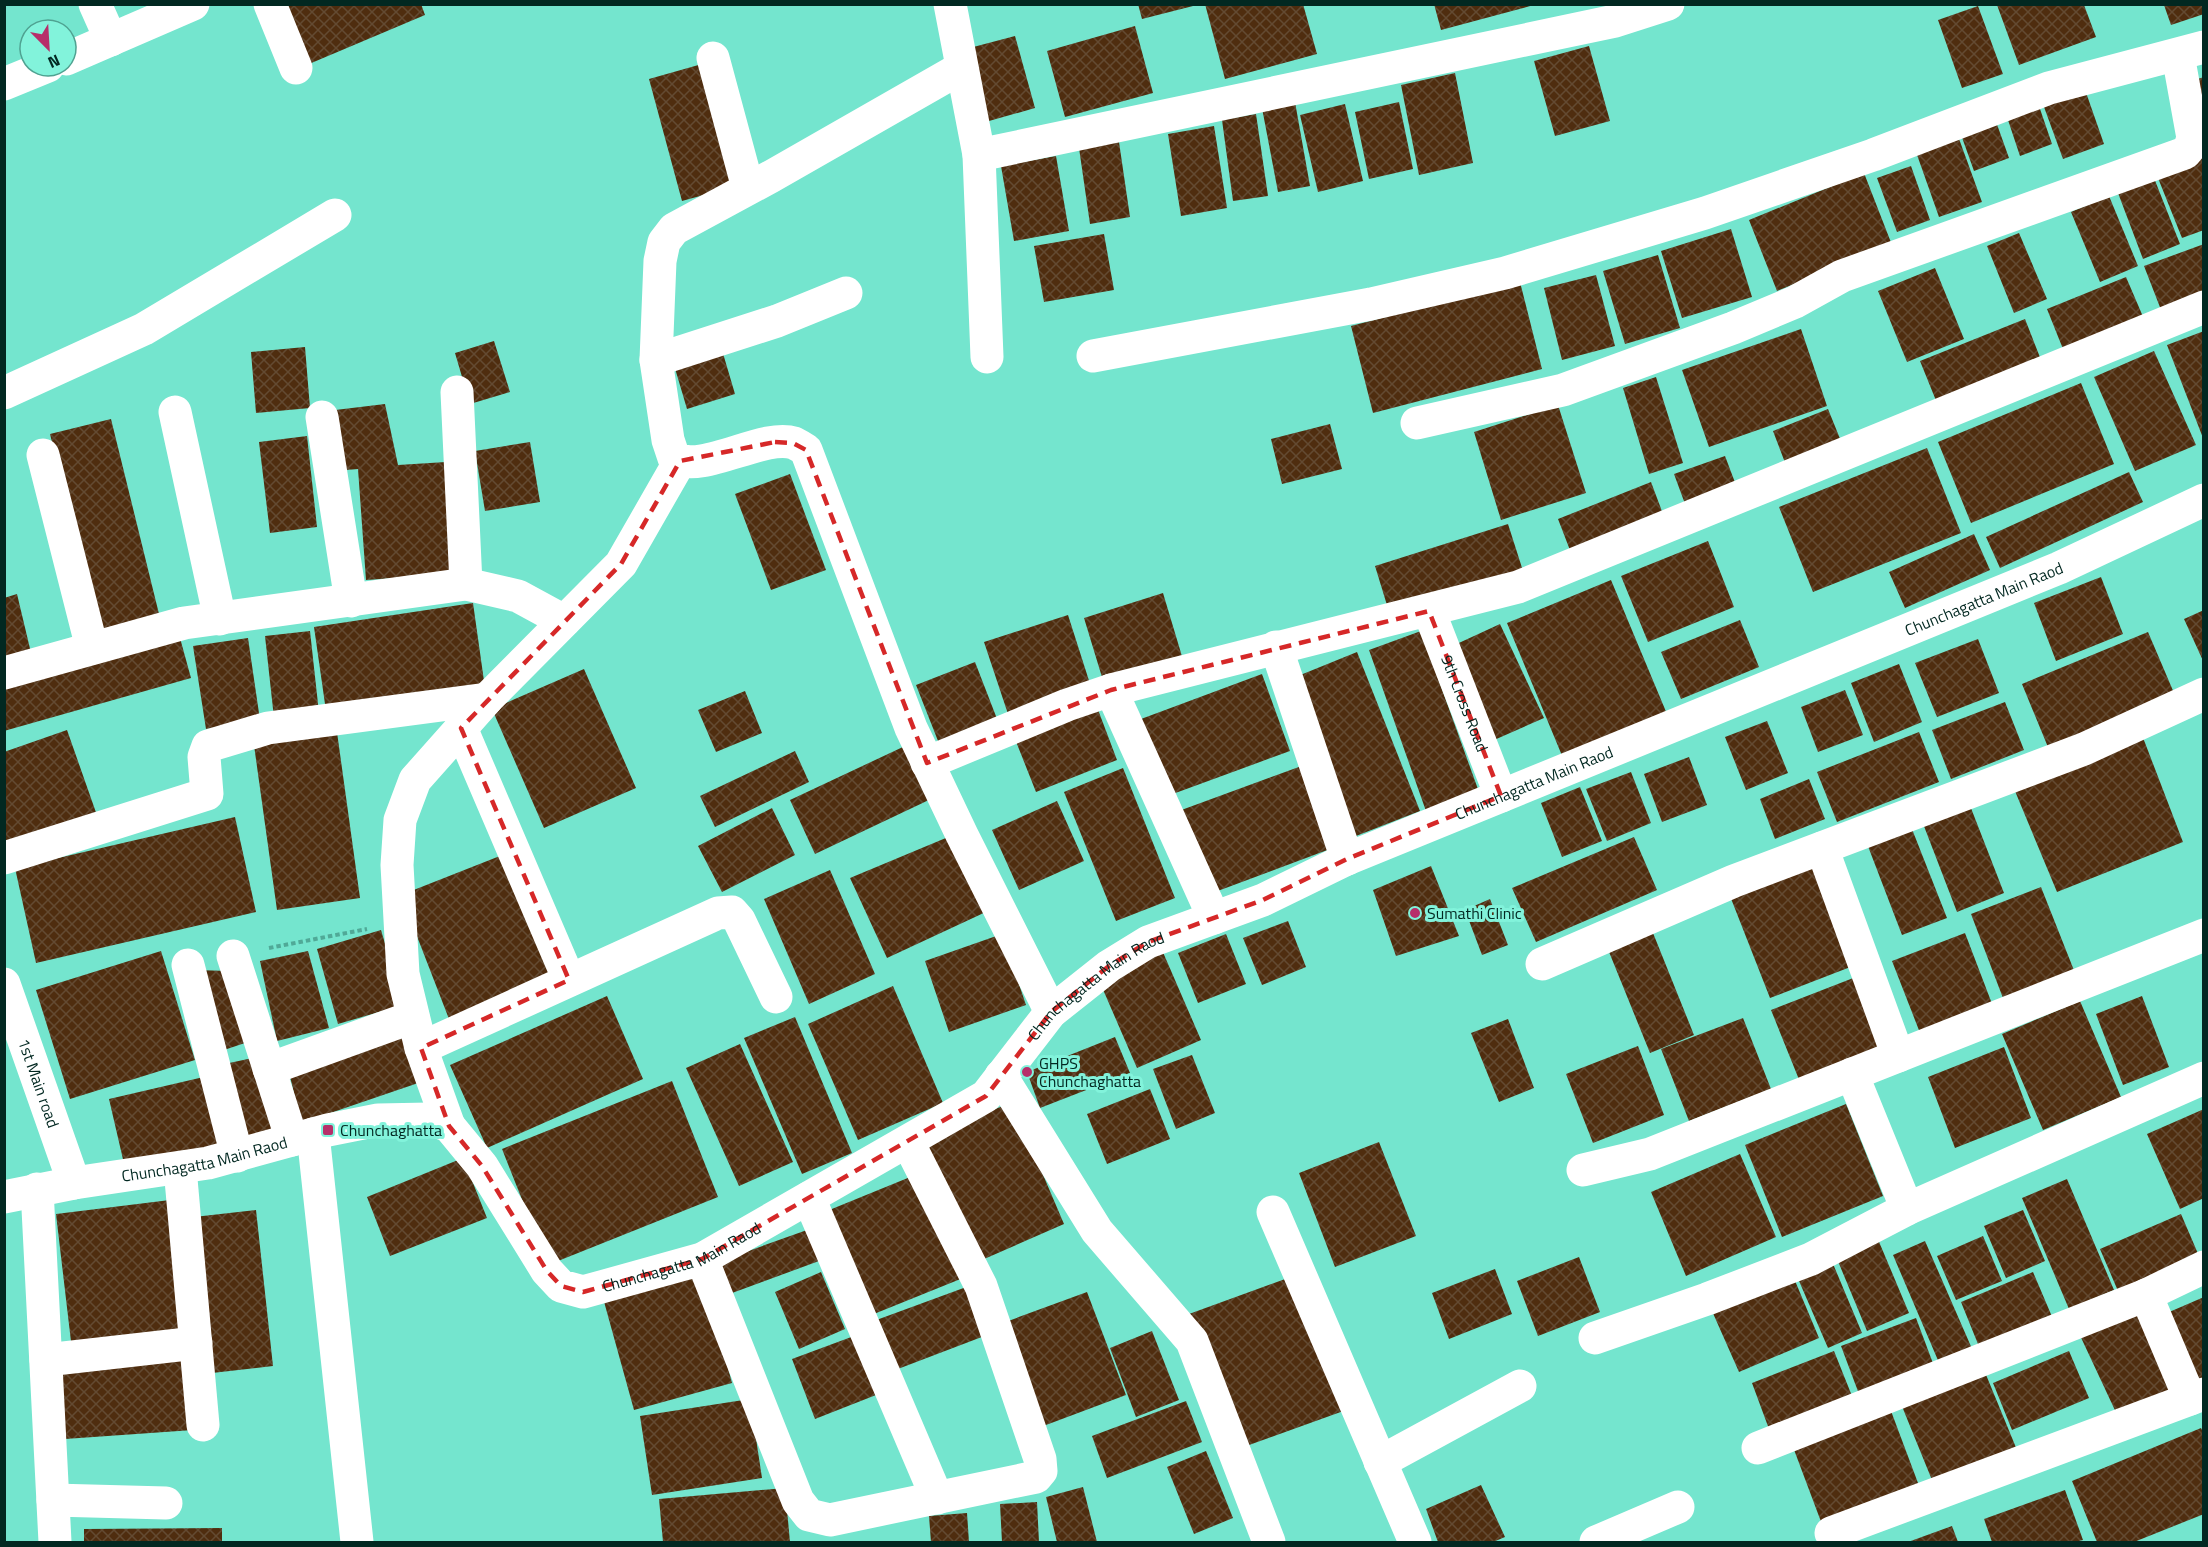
<svg xmlns="http://www.w3.org/2000/svg" width="2208" height="1547" font-family="'Titillium Web',sans-serif">
  <defs>
    <pattern id="building-cross-hatch" width="8" height="8" patternUnits="userSpaceOnUse" patternTransform="scale(1.5)"><rect width="8" height="8" fill="#4f2d0f"/><path d="M0 0l8 8M0 8l8-8" fill="none" stroke="#634a32"/></pattern>
  </defs>
  <rect width="100%" height="100%" fill="#74e5ce"/>
  <path fill="url(#building-cross-hatch)" d="M 284,4 L 421,4 L 425,15 L 309,64 Z
    M 1138,4 L 1196,4 L 1197,5 L 1142,19 Z
    M 1205,4 L 1303,4 L 1317,54 L 1225,79 Z
    M 1434,4 L 1534,4 L 1534,5 L 1441,30 Z
    M 1997,5 L 2084,5 L 2096,37 L 2019,65 Z
    M 2164,5 L 2204,5 L 2204,14 L 2171,25 Z
    M 1978,6 L 2003,74 L 1962,88 L 1938,20 Z
    M 1135,26 L 1153,93 L 1065,117 L 1047,51 Z
    M 1015,36 L 1035,108 L 982,123 L 962,50 Z
    M 1589,46 L 1610,121 L 1555,136 L 1534,61 Z
    M 702,64 L 736,186 L 682,201 L 649,79 Z
    M 1455,73 L 1473,163 L 1419,175 L 1401,85 Z
    M 2204,77 L 2204,125 L 2188,82 Z
    M 2082,81 L 2104,144 L 2063,159 L 2040,96 Z
    M 1295,102 L 1310,186 L 1278,192 L 1262,108 Z
    M 1399,102 L 1413,169 L 1369,179 L 1355,112 Z
    M 1345,104 L 1363,181 L 1318,192 L 1300,115 Z
    M 2039,106 L 2052,144 L 2020,156 L 2007,117 Z
    M 1256,114 L 1268,196 L 1233,201 L 1222,120 Z
    M 1994,116 L 2009,158 L 1974,171 L 1959,129 Z
    M 1214,126 L 1227,208 L 1181,216 L 1168,134 Z
    M 1958,136 L 1982,202 L 1939,217 L 1916,152 Z
    M 1119,142 L 1130,217 L 1090,224 L 1079,148 Z
    M 2204,154 L 2204,230 L 2182,238 L 2156,173 Z
    M 1056,156 L 1069,231 L 1014,241 L 1001,166 Z
    M 1911,166 L 1930,220 L 1897,232 L 1877,178 Z
    M 1864,173 L 1892,245 L 1777,291 L 1749,220 Z
    M 2154,178 L 2180,244 L 2143,259 L 2118,193 Z
    M 2109,196 L 2138,266 L 2100,282 L 2071,212 Z
    M 1731,229 L 1752,297 L 1682,318 L 1661,251 Z
    M 2019,233 L 2047,299 L 2014,313 L 1987,246 Z
    M 1104,234 L 1114,290 L 1044,302 L 1034,246 Z
    M 2204,244 L 2204,300 L 2163,315 L 2144,266 Z
    M 1658,255 L 1680,328 L 1625,344 L 1603,271 Z
    M 1935,268 L 1964,339 L 1907,362 L 1878,291 Z
    M 1596,275 L 1615,346 L 1562,360 L 1544,288 Z
    M 2126,277 L 2147,326 L 2067,359 L 2047,309 Z
    M 1520,282 L 1542,369 L 1373,413 L 1351,326 Z
    M 2025,319 L 2043,365 L 1939,408 L 1920,361 Z
    M 1801,329 L 1827,406 L 1709,447 L 1682,370 Z
    M 2204,331 L 2204,438 L 2203,438 L 2167,345 Z
    M 494,341 L 510,392 L 470,404 L 455,353 Z
    M 305,347 L 310,408 L 256,413 L 251,352 Z
    M 722,350 L 735,394 L 687,409 L 674,365 Z
    M 2154,351 L 2196,445 L 2135,471 L 2094,377 Z
    M 1656,377 L 1683,463 L 1649,474 L 1623,388 Z
    M 2081,383 L 2114,464 L 1971,523 L 1938,442 Z
    M 385,404 L 398,465 L 446,462 L 453,574 L 366,580 L 358,469 L 334,471 L 327,411 Z
    M 1558,405 L 1586,493 L 1501,520 L 1474,432 Z
    M 1828,409 L 1845,451 L 1789,473 L 1773,431 Z
    M 111,419 L 160,618 L 99,634 L 50,434 Z
    M 1330,424 L 1342,469 L 1282,484 L 1271,439 Z
    M 307,436 L 317,527 L 270,533 L 259,442 Z
    M 530,442 L 540,502 L 485,511 L 475,451 Z
    M 1927,448 L 1961,533 L 1813,592 L 1779,507 Z
    M 1725,456 L 1739,493 L 1688,512 L 1674,474 Z
    M 2129,472 L 2143,502 L 2000,568 L 1986,537 Z
    M 790,474 L 826,570 L 771,590 L 735,494 Z
    M 1651,482 L 1666,522 L 1573,558 L 1558,519 Z
    M 1508,524 L 1524,574 L 1390,615 L 1375,566 Z
    M 1974,534 L 1990,570 L 1905,608 L 1889,572 Z
    M 1708,541 L 1734,607 L 1648,642 L 1621,576 Z
    M 2101,577 L 2123,634 L 2056,661 L 2034,603 Z
    M 1611,580 L 1667,714 L 1563,758 L 1507,623 Z
    M 1163,593 L 1184,663 L 1105,687 L 1084,618 Z
    M 17,594 L 32,657 L 4,665 L 4,598 Z
    M 473,603 L 485,688 L 326,711 L 314,627 Z
    M 2204,610 L 2204,663 L 2184,619 Z
    M 1068,615 L 1092,690 L 1009,717 L 984,642 Z
    M 1740,620 L 1759,667 L 1681,699 L 1661,652 Z
    M 1500,624 L 1544,718 L 1485,744 L 1448,648 Z
    M 310,631 L 319,713 L 274,718 L 265,636 Z
    M 1421,631 L 1479,792 L 1426,811 L 1369,650 Z
    M 2148,632 L 2177,700 L 2050,752 L 2022,684 Z
    M 180,638 L 191,678 L 4,731 L 4,688 Z
    M 248,638 L 260,720 L 206,729 L 193,646 Z
    M 1978,639 L 1999,693 L 1937,717 L 1915,663 Z
    M 1357,652 L 1420,811 L 1356,836 L 1293,678 Z
    M 975,662 L 999,724 L 940,746 L 916,685 Z
    M 1899,664 L 1922,722 L 1874,742 L 1851,683 Z
    M 584,669 L 636,788 L 544,828 L 492,709 Z
    M 1262,674 L 1290,751 L 1170,795 L 1141,719 Z
    M 1845,690 L 1863,735 L 1818,752 L 1801,707 Z
    M 745,691 L 762,733 L 716,752 L 698,710 Z
    M 2005,702 L 2024,750 L 1951,779 L 1932,730 Z
    M 1097,707 L 1117,760 L 1036,792 L 1015,739 Z
    M 1767,721 L 1788,773 L 1746,790 L 1725,737 Z
    M 336,725 L 360,898 L 277,910 L 253,738 Z
    M 67,730 L 99,821 L 4,853 L 4,752 Z
    M 1919,732 L 1939,782 L 1837,822 L 1817,772 Z
    M 2142,735 L 2183,842 L 2057,892 L 2010,779 Z
    M 905,746 L 931,799 L 815,854 L 790,800 Z
    M 795,751 L 809,782 L 715,827 L 700,796 Z
    M 1689,757 L 1707,805 L 1662,822 L 1644,774 Z
    M 1307,764 L 1338,846 L 1207,895 L 1176,812 Z
    M 1123,768 L 1175,898 L 1116,921 L 1064,792 Z
    M 1631,772 L 1651,823 L 1607,841 L 1586,789 Z
    M 1809,779 L 1825,819 L 1775,839 L 1760,799 Z
    M 1580,787 L 1602,841 L 1562,857 L 1541,803 Z
    M 1057,801 L 1084,861 L 1019,890 L 992,830 Z
    M 1969,803 L 2004,893 L 1957,912 L 1922,821 Z
    M 772,808 L 795,855 L 722,892 L 698,846 Z
    M 235,817 L 256,912 L 36,963 L 15,868 Z
    M 1910,824 L 1947,918 L 1902,935 L 1866,841 Z
    M 953,835 L 988,911 L 887,958 L 850,878 Z
    M 1634,837 L 1657,890 L 1536,942 L 1512,888 Z
    M 510,852 L 558,975 L 449,1019 L 401,895 Z
    M 1813,864 L 1853,966 L 1770,998 L 1730,896 Z
    M 1431,866 L 1459,936 L 1396,956 L 1373,890 Z
    M 830,870 L 875,974 L 809,1004 L 764,899 Z
    M 2041,887 L 2077,978 L 2006,1006 L 1971,914 Z
    M 1490,899 L 1508,945 L 1482,955 L 1465,910 Z
    M 1288,921 L 1306,967 L 1262,985 L 1243,938 Z
    M 1649,923 L 1694,1035 L 1650,1053 L 1605,942 Z
    M 381,930 L 403,1005 L 338,1024 L 317,949 Z
    M 1965,933 L 1994,1009 L 1922,1038 L 1892,961 Z
    M 1002,934 L 1026,1005 L 949,1032 L 925,961 Z
    M 1226,934 L 1246,984 L 1198,1003 L 1178,953 Z
    M 1162,950 L 1201,1040 L 1137,1068 L 1098,978 Z
    M 161,951 L 195,1060 L 70,1099 L 36,990 Z
    M 308,951 L 329,1028 L 277,1041 L 260,961 Z
    M 194,970 L 230,971 L 251,1041 L 218,1052 Z
    M 1861,975 L 1889,1048 L 1800,1082 L 1771,1010 Z
    M 893,986 L 943,1103 L 858,1140 L 808,1024 Z
    M 607,996 L 643,1079 L 487,1148 L 450,1065 Z
    M 2142,996 L 2169,1067 L 2123,1085 L 2096,1014 Z
    M 2080,1001 L 2121,1097 L 2043,1130 L 2002,1034 Z
    M 795,1017 L 852,1153 L 802,1174 L 744,1038 Z
    M 1743,1018 L 1771,1089 L 1689,1121 L 1661,1049 Z
    M 1508,1019 L 1534,1088 L 1499,1102 L 1471,1033 Z
    M 403,1030 L 427,1080 L 301,1123 L 289,1072 Z
    M 1115,1037 L 1130,1073 L 1040,1108 L 1027,1072 Z
    M 740,1044 L 793,1162 L 739,1186 L 686,1068 Z
    M 1638,1046 L 1664,1115 L 1593,1143 L 1566,1074 Z
    M 2004,1047 L 2031,1118 L 1955,1148 L 1928,1077 Z
    M 1192,1055 L 1215,1113 L 1176,1129 L 1153,1069 Z
    M 257,1057 L 282,1133 L 241,1146 L 220,1065 Z
    M 208,1076 L 224,1145 L 125,1168 L 109,1099 Z
    M 672,1081 L 718,1197 L 548,1265 L 502,1149 Z
    M 1150,1089 L 1170,1139 L 1107,1164 L 1087,1114 Z
    M 1012,1102 L 1064,1224 L 975,1263 L 922,1140 Z
    M 1846,1104 L 1883,1196 L 1782,1237 L 1745,1145 Z
    M 2204,1109 L 2204,1198 L 2180,1209 L 2147,1134 Z
    M 1379,1142 L 1416,1236 L 1335,1267 L 1299,1173 Z
    M 1740,1154 L 1776,1237 L 1686,1276 L 1651,1192 Z
    M 463,1158 L 487,1218 L 390,1256 L 367,1197 Z
    M 920,1173 L 963,1278 L 864,1318 L 822,1213 Z
    M 2067,1179 L 2114,1290 L 2069,1309 L 2022,1198 Z
    M 170,1200 L 187,1337 L 72,1350 L 56,1214 Z
    M 256,1210 L 273,1366 L 212,1373 L 194,1217 Z
    M 2023,1210 L 2045,1261 L 2006,1278 L 1984,1226 Z
    M 2181,1214 L 2199,1256 L 2118,1291 L 2100,1249 Z
    M 807,1230 L 819,1261 L 724,1296 L 712,1264 Z
    M 1983,1236 L 2002,1281 L 1956,1300 L 1937,1256 Z
    M 1877,1237 L 1909,1313 L 1867,1331 L 1835,1254 Z
    M 1925,1241 L 1973,1351 L 1940,1365 L 1893,1255 Z
    M 1579,1257 L 1600,1312 L 1538,1336 L 1517,1281 Z
    M 1831,1259 L 1862,1333 L 1828,1348 L 1796,1274 Z
    M 1495,1269 L 1512,1314 L 1449,1339 L 1432,1293 Z
    M 702,1271 L 732,1383 L 634,1410 L 603,1298 Z
    M 821,1272 L 845,1329 L 799,1349 L 775,1292 Z
    M 2033,1272 L 2053,1319 L 1980,1349 L 1961,1302 Z
    M 1299,1274 L 1349,1409 L 1238,1449 L 1189,1314 Z
    M 1793,1276 L 1819,1338 L 1739,1372 L 1712,1311 Z
    M 969,1286 L 987,1335 L 890,1372 L 871,1322 Z
    M 1087,1292 L 1126,1395 L 1038,1428 L 1000,1324 Z
    M 2204,1297 L 2204,1387 L 2160,1316 Z
    M 2133,1303 L 2176,1395 L 2120,1421 L 2077,1329 Z
    M 1916,1318 L 1934,1366 L 1859,1394 L 1841,1346 Z
    M 1152,1331 L 1179,1400 L 1136,1417 L 1110,1348 Z
    M 854,1336 L 876,1395 L 815,1419 L 792,1359 Z
    M 1834,1351 L 1852,1396 L 1769,1429 L 1752,1383 Z
    M 2069,1351 L 2089,1398 L 2012,1430 L 1993,1383 Z
    M 188,1360 L 193,1430 L 65,1439 L 61,1369 Z
    M 1982,1365 L 2017,1450 L 1934,1485 L 1899,1399 Z
    M 750,1399 L 762,1478 L 652,1495 L 640,1416 Z
    M 1186,1401 L 1202,1442 L 1107,1478 L 1092,1436 Z
    M 1891,1411 L 1921,1491 L 1823,1527 L 1793,1447 Z
    M 2201,1428 L 2204,1434 L 2204,1514 L 2134,1542 L 2097,1542 L 2072,1481 Z
    M 1206,1451 L 1233,1518 L 1194,1534 L 1167,1467 Z
    M 1481,1485 L 1505,1537 L 1493,1542 L 1438,1542 L 1426,1509 Z
    M 1083,1487 L 1097,1542 L 1057,1542 L 1046,1497 Z
    M 785,1488 L 790,1542 L 663,1542 L 659,1499 Z
    M 2065,1490 L 2083,1540 L 2075,1542 L 1992,1542 L 1984,1519 Z
    M 1037,1502 L 1039,1542 L 1002,1542 L 1000,1504 Z
    M 967,1513 L 969,1542 L 931,1542 L 929,1516 Z
    M 1952,1526 L 1958,1542 L 1908,1542 Z
    M 222,1528 L 222,1542 L 84,1542 L 84,1529 Z"/>
  <g fill="none" stroke-linecap="round" stroke-linejoin="round">
    <path stroke="#50a997" stroke-width="4" stroke-dasharray="4.5 3" stroke-linecap="butt" d="M 269,948 L 367,929"/>
    <g stroke="#fff" stroke-width="33">
      <path d="M 95,4 L 111,40"/>
      <path d="M 270,4 L 296,68"/>
      <path d="M 950,4 L 979,155 L 1615,21 L 1668,4"/>
      <path d="M 713,58 L 748,188"/>
      <path d="M 66,59 L 193,4"/>
      <path d="M 961,68 L 772,176 L 674,229 L 664,242 L 660,261 L 656,360 L 668,440 L 674,458 C 703,474 763,433 794,443 C 798,445 803,448 806,450 L 911,728 L 962,835 L 1051,1012"/>
      <path d="M 4,84 L 48,66"/>
      <path d="M 979,155 L 987,357"/>
      <path d="M 1093,356 L 1371,304 L 1505,273 L 1705,213 L 1873,155 L 2049,88 L 2204,47"/>
      <path d="M 656,360 L 777,321 L 846,293"/>
      <path d="M 457,392 L 466,584"/>
      <path d="M 4,393 L 144,329 L 335,215"/>
      <path d="M 175,412 L 220,619"/>
      <path d="M 322,417 L 351,601"/>
      <path d="M 1417,423 L 1563,390 L 1733,328 L 1795,302 L 1842,276 L 2185,153 L 2190,147 L 2193,138 L 2178,55"/>
      <path d="M 43,455 L 92,648"/>
      <path id="s1" d="M 1429,611 L 1501,796"/>
      <path d="M 1276,647 L 1347,859"/>
      <path d="M 4,673 L 184,623 L 466,584 L 518,596 L 564,621"/>
      <path d="M 1111,690 L 1214,918"/>
      <path d="M 461,728 L 569,980"/>
      <path d="M 927,763 L 1067,705 L 1111,690 L 1518,587 L 2204,307"/>
      <path d="M 1822,848 L 1898,1056"/>
      <path d="M 4,858 L 207,794 L 204,757 L 208,746 L 268,728 L 487,699"/>
      <path d="M 233,956 L 292,1140"/>
      <path d="M 1542,964 L 1734,881 L 2084,749 L 2204,694"/>
      <path d="M 188,965 L 237,1156"/>
      <path id="s2" d="M 4,984 L 74,1183"/>
      <path d="M 421,1048 L 718,913 L 732,912 L 739,920 L 776,997"/>
      <path d="M 269,1069 L 413,1017"/>
      <path d="M 1852,1074 L 1907,1209"/>
      <path d="M 1001,1076 L 1097,1231 L 1192,1341 L 1269,1542"/>
      <path d="M 449,1126 L 421,1048 L 403,974 L 397,865 L 400,820 L 415,780 L 487,699 L 621,564 L 680,461"/>
      <path d="M 313,1134 L 357,1542"/>
      <path d="M 180,1168 L 203,1425"/>
      <path d="M 1583,1170 L 1650,1154 L 2204,935"/>
      <path d="M 37,1189 L 55,1542"/>
      <path id="s3" d="M 4,1197 L 74,1183 L 208,1163 L 328,1130 L 378,1120 L 429,1119 L 449,1126 L 482,1166 L 547,1271 L 561,1286 L 583,1292 L 702,1259 L 986,1096 L 1051,1012 L 1109,966 L 1148,942 L 1263,900 L 1347,859 L 2059,568 L 2204,500"/>
      <path d="M 809,1198 L 937,1498"/>
      <path d="M 1273,1212 L 1415,1542"/>
      <path d="M 702,1259 L 798,1501 L 809,1515 L 830,1520 L 1036,1477 L 1041,1471 L 1040,1459 L 981,1286 L 908,1142"/>
      <path d="M 2146,1295 L 2190,1399"/>
      <path d="M 1595,1338 L 1707,1299 L 1811,1259 L 1907,1209 L 2204,1078"/>
      <path d="M 46,1360 L 196,1343"/>
      <path d="M 1758,1448 L 2146,1295 L 2204,1267"/>
      <path d="M 1380,1462 L 1520,1386"/>
      <path d="M 53,1500 L 166,1503"/>
      <path d="M 1831,1533 L 2204,1394"/>
      <path d="M 1596,1542 L 1678,1507"/>
    </g>
  </g>
  <path fill="none" stroke="#d62828" stroke-width="4.5" stroke-dasharray="12 8" stroke-linejoin="round" d="M 775,442 L 793,443 L 806,450 L 927,763 L 1111,690 L 1429,611 L 1501,796 L 1347,859 L 1263,900 L 1148,942 L 1109,966 L 1051,1012 L 986,1096 L 702,1259 L 583,1292 L 561,1286 L 547,1271 L 482,1166 L 449,1126 L 421,1048 L 569,980 L 461,728 L 621,564 L 680,461 Z"/>
  <g fill="#b72e6a" stroke="#82f3db" stroke-width="2">
    <circle cx="1415" cy="913" r="6"/>
    <circle cx="1027" cy="1072" r="6"/>
    <rect x="322" y="1124" width="12" height="12" rx="3"/>
  </g>
  <g text-anchor="middle" dominant-baseline="central" stroke-width="6" stroke-linejoin="round" paint-order="stroke">
    <g font-size="16" fill="#022821" stroke="#82f3db">
      <text stroke="none"><textPath href="#s3" startOffset="2254">Chunchagatta Main Raod</textPath></text>
      <text stroke="none"><textPath href="#s1" startOffset="99">9th Cross Road</textPath></text>
      <text stroke="none"><textPath href="#s3" startOffset="1768">Chunchagatta Main Raod</textPath></text>
      <text stroke="none"><textPath href="#s3" startOffset="1282">Chunchagatta Main Raod</textPath></text>
      <text stroke="none"><textPath href="#s2" startOffset="105">1st Main road</textPath></text>
      <text stroke="none"><textPath href="#s3" startOffset="204">Chunchagatta Main Raod</textPath></text>
      <text stroke="none"><textPath href="#s3" startOffset="778">Chunchagatta Main Raod</textPath></text>
    </g>
    <g font-size="16" fill="#022821" stroke="#82f3db" text-anchor="start">
      <text x="1427" y="913">Sumathi Clinic</text>
      <text x="1039" y="1063">GHPS<tspan x="1039" dy="18">Chunchaghatta</tspan></text>
      <text x="340" y="1130">Chunchaghatta</text>
    </g>
  </g>
  <rect width="2208" height="1547" fill="none" stroke="#022821" stroke-width="12"/>
  <g transform="translate(48 48) rotate(156)"><circle r="28" fill="#82f3db" stroke="#4fa291" stroke-width="1.5"/>
  <path d="M0-4.5L10 22L0 15L-10 22Z" fill="#b72e6a"/>
  <text y="-9" font-size="16" font-weight="bold" text-anchor="middle" fill="#022821">N</text>
  </g>
</svg>
